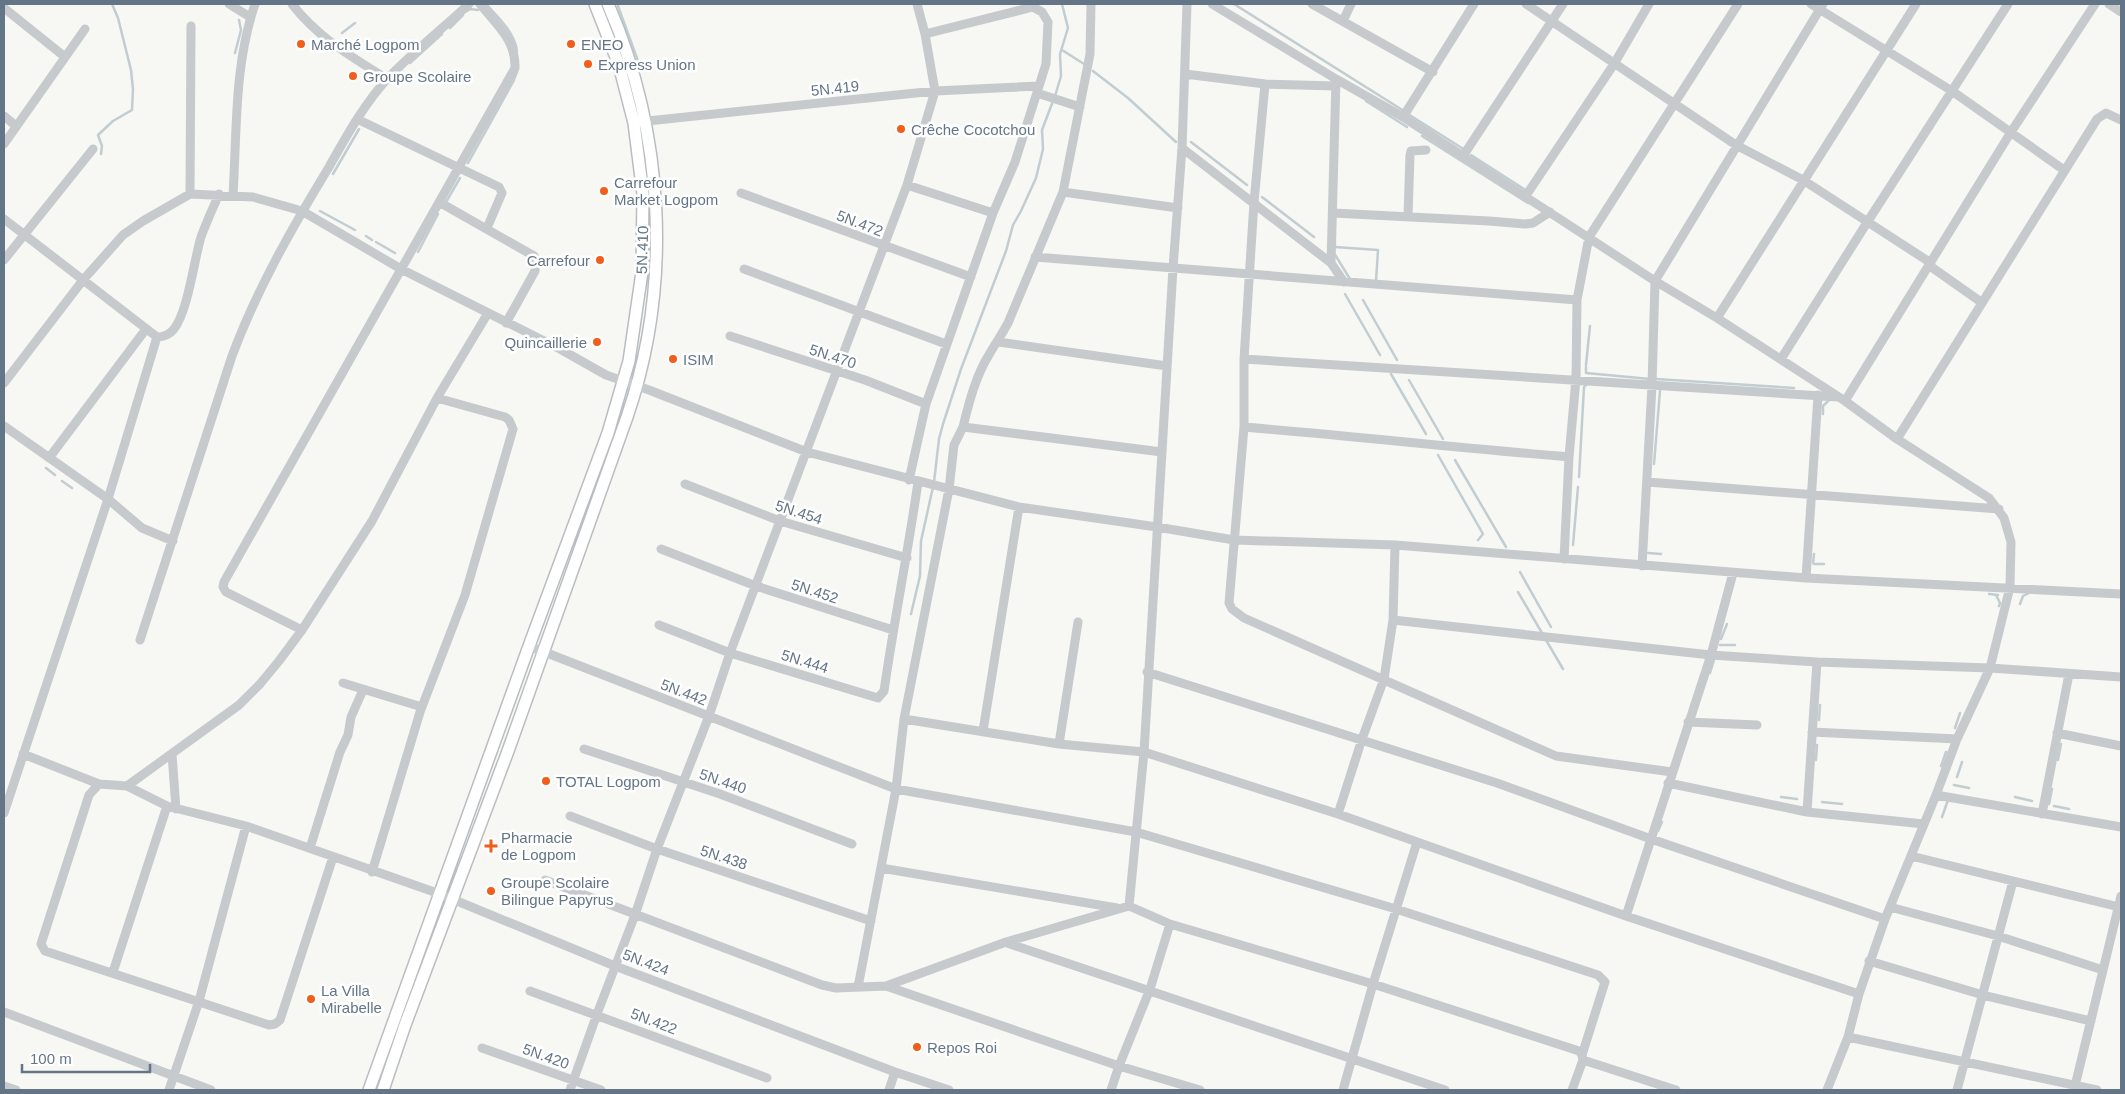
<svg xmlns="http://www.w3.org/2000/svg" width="2125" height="1094" font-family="Arial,sans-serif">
  <rect width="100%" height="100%" fill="#f7f7f4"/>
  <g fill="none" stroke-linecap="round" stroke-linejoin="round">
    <path stroke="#c2cdd2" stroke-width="2.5" d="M 486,4 C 499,18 514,32 517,51
      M 1234,4 L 1404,111
      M 618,6 L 638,61
      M 467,11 L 470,9 L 478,10
      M 450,28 L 463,15
      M 342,33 L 355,23
      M 1062,50 L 1084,64
      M 235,53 L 241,30 L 239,20
      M 410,63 L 442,34
      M 1093,71 L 1128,98 L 1176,142
      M 1055,96 L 1061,76 L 1060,54 L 1068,28 L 1062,4
      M 1366,101 L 1407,127
      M 1408,114 L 1465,150
      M 1422,136 L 1528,203
      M 1191,142 L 1247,185
      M 101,154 L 102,146 L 98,135 L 113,121 L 132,110 L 133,89 L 131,70 L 118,18 L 112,4
      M 1471,155 L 1524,189
      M 468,163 L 513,82 L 517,72
      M 333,174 L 359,129
      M 1262,197 L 1314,237
      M 446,202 L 460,178
      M 320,211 L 355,230
      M 366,236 L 372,240
      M 376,242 L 395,253
      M 1335,244 L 1335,247 L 1378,250 L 1376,281
      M 418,252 L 438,214
      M 1334,253 L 1350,279
      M 1345,294 L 1380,355
      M 1363,300 L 1397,360
      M 1586,365 L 1590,326
      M 1586,367 L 1586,373 L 1650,379
      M 1391,374 L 1426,434
      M 1656,379 L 1794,388
      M 1409,380 L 1443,439
      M 1823,414 L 1823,406 L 1829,400
      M 1438,455 L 1483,534 L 1478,540
      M 1455,460 L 1506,547
      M 1654,464 L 1660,391
      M 46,468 L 55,475
      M 1579,477 L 1584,387 L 1587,384
      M 62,481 L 72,488
      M 934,482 L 939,439 L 943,424 L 961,369 L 1006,251 L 1013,225 L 1021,211 L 1036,178 L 1043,149 L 1042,130 L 1053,101
      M 1573,545 L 1578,487
      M 1648,553 L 1661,554
      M 1813,563 L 1814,554
      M 1814,564 L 1824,564
      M 1520,572 L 1551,627
      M 1518,592 L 1542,633
      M 1989,594 L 1998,595
      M 1996,595 L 2000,603 L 1999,606
      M 2020,604 L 2023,596 L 2029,593
      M 911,614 L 920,576 L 921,541 L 933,487
      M 1721,639 L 1727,624
      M 1546,640 L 1563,669
      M 1720,645 L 1735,645
      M 1710,673 L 1714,660
      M 1819,720 L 1820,705
      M 1955,728 L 1960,713
      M 1816,760 L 1817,745
      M 2058,760 L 2061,744
      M 1941,766 L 1946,752
      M 1957,777 L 1962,762
      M 1954,785 L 1969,788
      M 1781,797 L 1797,799
      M 2015,797 L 2032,801
      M 1822,802 L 1842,804
      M 2049,804 L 2052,789
      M 2054,806 L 2069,809
      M 1942,817 L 1948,800
      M 1658,831 L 1662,822"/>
    <g stroke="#b9bdc1" stroke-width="14">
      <path id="major" d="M 369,1090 L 529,646 L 608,433 L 629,361 L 642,272 L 643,194 L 634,123 L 619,65 L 595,4
        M 383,1090 L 405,1025 L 508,751 L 627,417 C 673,283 664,133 608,4"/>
    </g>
    <path stroke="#c6cacd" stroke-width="9" d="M 229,4 L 250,17
      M 292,4 C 317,37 352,57 387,79
      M 1212,4 L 1336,79 L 1403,117 L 1655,281 L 1717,318 L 1845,401 L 1897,439 L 1989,498 L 2004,518 L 2011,542 L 2010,587 L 1990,668 L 1957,739 L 1936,795 L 1885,919 L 1859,994 L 1848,1037 L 2097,1090
      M 1312,4 L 1433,72
      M 1526,4 L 1736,145 L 1803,180 L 1931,263
      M 1811,4 L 1952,91 L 2064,170
      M 2109,4 L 2121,12
      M 4,8 L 65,57
      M 1343,21 L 1351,4
      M 1185,74 L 1265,84 L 1254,202 L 1244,359 L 1244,427 L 1229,603 L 1232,609 L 1244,618 L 1556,756 L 1672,772
      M 1336,79 L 1331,263 L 1344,282
      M 1265,84 L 1336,86
      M 1037,93 L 1080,107
      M 4,116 L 16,126
      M 1403,117 L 1474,4
      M 357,119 L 499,187 L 502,193 L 487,228
      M 638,122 L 935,91 L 1039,86
      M 4,144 L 85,29
      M 1182,148 L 1331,263
      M 1463,156 L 1563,4
      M 907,185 L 993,213
      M 1063,192 L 1178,208
      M 741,193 L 971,277
      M 190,194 L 191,26
      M 233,195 C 237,131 234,65 255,4
      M 1525,197 L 1614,64 L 1649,4
      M 439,202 L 534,256 L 536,262 L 535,271 L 506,323
      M 1333,213 L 1489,221 L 1525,224 L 1533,223 L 1550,212
      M 1408,216 L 1410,155 L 1411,151 L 1426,150
      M 4,219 L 157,337 L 108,499 L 4,813
      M 1035,257 L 1577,300
      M 4,260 L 93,149
      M 1930,266 L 1981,302
      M 744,269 L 946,344
      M 1717,318 L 1916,4
      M 730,336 L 865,380 L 926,404
      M 157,337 C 164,337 170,334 174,329 C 188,311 194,260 201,237 C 206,223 213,208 219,194
      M 999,342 L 1167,366
      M 1244,359 L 1838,397
      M 1781,359 L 1868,221 L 2008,4
      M 4,383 L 83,280 L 123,235 L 143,221 L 190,194 L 253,197 L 302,211 L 401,269 L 560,349 L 606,375 L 649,390 L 807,452 L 1019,507 L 1157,527 L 1234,540 L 1395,545 L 1806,578 L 2121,594
      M 1845,401 L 2011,132 L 2095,4
      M 4,426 L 108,499 L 142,528 L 173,541
      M 963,427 C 969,402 976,375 990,353 C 996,343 1002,334 1008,323 L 1063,192 L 1090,54 L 1091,4
      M 1244,427 C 1352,436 1460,448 1569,457
      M 1897,439 L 2097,119 L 2106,113 L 2121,120
      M 1162,452 L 963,427 L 954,445 L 949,489 L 904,719 L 1059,744 L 1144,752 L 1338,814 L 1626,916 L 1711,655 L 1733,573
      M 49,458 L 146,329
      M 909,480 L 926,404 L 993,213 L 1015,162 L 1046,64 L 1048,22 L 1042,12 L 1033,7 L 925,34
      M 1647,482 L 1999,509
      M 685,484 L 780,521 L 907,558
      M 661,549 L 756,586 L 893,630
      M 1564,559 L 1569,457 L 1576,379 L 1577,300 L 1589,237 L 1738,4
      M 1642,566 L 1652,386 L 1655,281 L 1823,4
      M 1806,578 L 1818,395
      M 1393,620 L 1711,655 L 1817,662 L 1990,668 L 2121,677
      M 659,625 L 730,653 L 878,698 L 884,691 C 894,621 908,552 918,482
      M 302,630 L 226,592 L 223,587 L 224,582 L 515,68 C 516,40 496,24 480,4
      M 140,640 L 232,356 C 257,289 292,228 329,167 C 346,137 364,104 388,78 C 413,52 442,29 469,4
      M 529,646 L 896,789 L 1136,832 L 1396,909 L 1598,975 L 1605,982 L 1582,1055 L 1583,1060 L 1572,1090
      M 1147,672 L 1497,783 L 1651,839 L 1885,919
      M 343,683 L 422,707
      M 1688,722 L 1757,725
      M 983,731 L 1019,507
      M 1812,732 L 1957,739
      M 2057,733 L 2121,746
      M 1059,744 L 1078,622
      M 584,749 L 720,794 L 852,844
      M 23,754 L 99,784
      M 172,754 L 176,809
      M 1668,783 L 1807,812 L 1924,824
      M 127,786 L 167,806 L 246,826 L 440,894 L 615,966 L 895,1072 L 949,1090
      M 1936,795 L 2121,827
      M 1807,812 L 1817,662
      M 1338,814 L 1362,739 L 1384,679 L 1393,620 L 1395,545
      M 2042,814 L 2069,674
      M 570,816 L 657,849 L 871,921
      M 310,848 L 340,752 L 348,735 L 351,717 L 363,690
      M 1911,856 L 2119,907
      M 333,857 L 280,1020 L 275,1024 L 269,1025 L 45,951 L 41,944 L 89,795 L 99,784 L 127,786 L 239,705 L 260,684 L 279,661 L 302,630 L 372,521 L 437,398 L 488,313
      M 881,868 L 1117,908
      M 372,872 L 420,712 L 465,595 L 513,429 L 509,420 L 505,417 L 437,398
      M 545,880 L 822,985 L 836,988 L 886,986 L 1006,942 L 1129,906 L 1170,924 L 1373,984 L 1579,1051 L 1582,1055
      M 1129,906 L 1144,752 L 1173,268 L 1182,148 L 1187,4
      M 1890,907 L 1998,936 L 2103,970
      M 1626,916 L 1859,994
      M 1007,943 L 1445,1090
      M 1869,961 L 1983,995 L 2091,1021
      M 113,972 L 167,806
      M 886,986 L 1119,1066 L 1200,1090
      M 858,987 L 896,789 L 904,719
      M 530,991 L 767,1078
      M 4,1012 L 211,1090
      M 482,1048 L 601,1090
      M 1583,1060 L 1676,1090
      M 4,1086 L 16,1090
      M 169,1090 L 199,1001 L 246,826
      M 570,1090 L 597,1014 L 635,915 L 657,849 L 709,716 L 730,653 L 907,185 L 935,91 L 925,34 L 917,4
      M 889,1090 L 895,1072
      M 1111,1090 L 1119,1066 L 1150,989 L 1170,924
      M 1343,1090 L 1373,984 L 1417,842
      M 1827,1090 L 1848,1037
      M 1957,1090 L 2013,881
      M 2074,1090 L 2121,896"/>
    <use href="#major" stroke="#fff" stroke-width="11"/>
  </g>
  <g fill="#f15d1a" stroke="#fff" stroke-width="2">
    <circle cx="301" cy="44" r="5"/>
    <circle cx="571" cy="44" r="5"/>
    <circle cx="588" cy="64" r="5"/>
    <circle cx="353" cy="76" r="5"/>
    <circle cx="901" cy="129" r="5"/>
    <circle cx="604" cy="191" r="5"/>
    <circle cx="600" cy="260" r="5"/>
    <circle cx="597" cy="342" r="5"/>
    <circle cx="673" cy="359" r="5"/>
    <circle cx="546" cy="781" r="5"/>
    <path d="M488.5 838.5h5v5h5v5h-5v5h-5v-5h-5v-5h5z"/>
    <circle cx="491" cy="891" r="5"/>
    <circle cx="311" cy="999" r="5"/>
    <circle cx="917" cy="1047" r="5"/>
  </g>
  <g text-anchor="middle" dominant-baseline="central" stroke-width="5" stroke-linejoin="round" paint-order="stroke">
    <g font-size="15" fill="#647587" stroke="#fff" text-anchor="start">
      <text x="311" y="44">Marché Logpom</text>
      <text x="581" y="44">ENEO</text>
      <text x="598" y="64">Express Union</text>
      <text x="363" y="76">Groupe Scolaire</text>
      <text x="911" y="129">Crêche Cocotchou</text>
      <text x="614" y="182">Carrefour<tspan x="614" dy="17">Market Logpom</tspan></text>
      <text x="590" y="260" text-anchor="end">Carrefour</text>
      <text x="587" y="342" text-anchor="end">Quincaillerie</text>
      <text x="683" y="359">ISIM</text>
      <text x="556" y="781">TOTAL Logpom</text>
      <text x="501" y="837">Pharmacie<tspan x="501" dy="17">de Logpom</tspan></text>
      <text x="501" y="882">Groupe Scolaire<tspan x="501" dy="17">Bilingue Papyrus</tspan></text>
      <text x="321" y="990">La Villa<tspan x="321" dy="17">Mirabelle</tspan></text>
      <text x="927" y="1047">Repos Roi</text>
    </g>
    <g font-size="15" fill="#647587" stroke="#fff">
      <text transform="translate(835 88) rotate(-6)">5N.419</text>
      <text transform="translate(860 223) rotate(21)">5N.472</text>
      <text transform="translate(642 250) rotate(-88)">5N.410</text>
      <text transform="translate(833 356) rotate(18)">5N.470</text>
      <text transform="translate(799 512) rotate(18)">5N.454</text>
      <text transform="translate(815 591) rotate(18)">5N.452</text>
      <text transform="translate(805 661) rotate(17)">5N.444</text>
      <text transform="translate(684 692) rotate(21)">5N.442</text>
      <text transform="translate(723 781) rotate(19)">5N.440</text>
      <text transform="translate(724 857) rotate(18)">5N.438</text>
      <text transform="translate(646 962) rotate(21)">5N.424</text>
      <text transform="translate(654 1021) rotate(21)">5N.422</text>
      <text transform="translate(546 1056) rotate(20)">5N.420</text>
    </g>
  </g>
  <rect width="2125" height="1094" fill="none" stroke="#647587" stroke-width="10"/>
  <path d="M22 1064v8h128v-8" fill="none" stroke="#647587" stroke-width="2.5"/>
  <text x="30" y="1064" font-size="15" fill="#647587" stroke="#ffffff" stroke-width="4" paint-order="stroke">100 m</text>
</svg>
